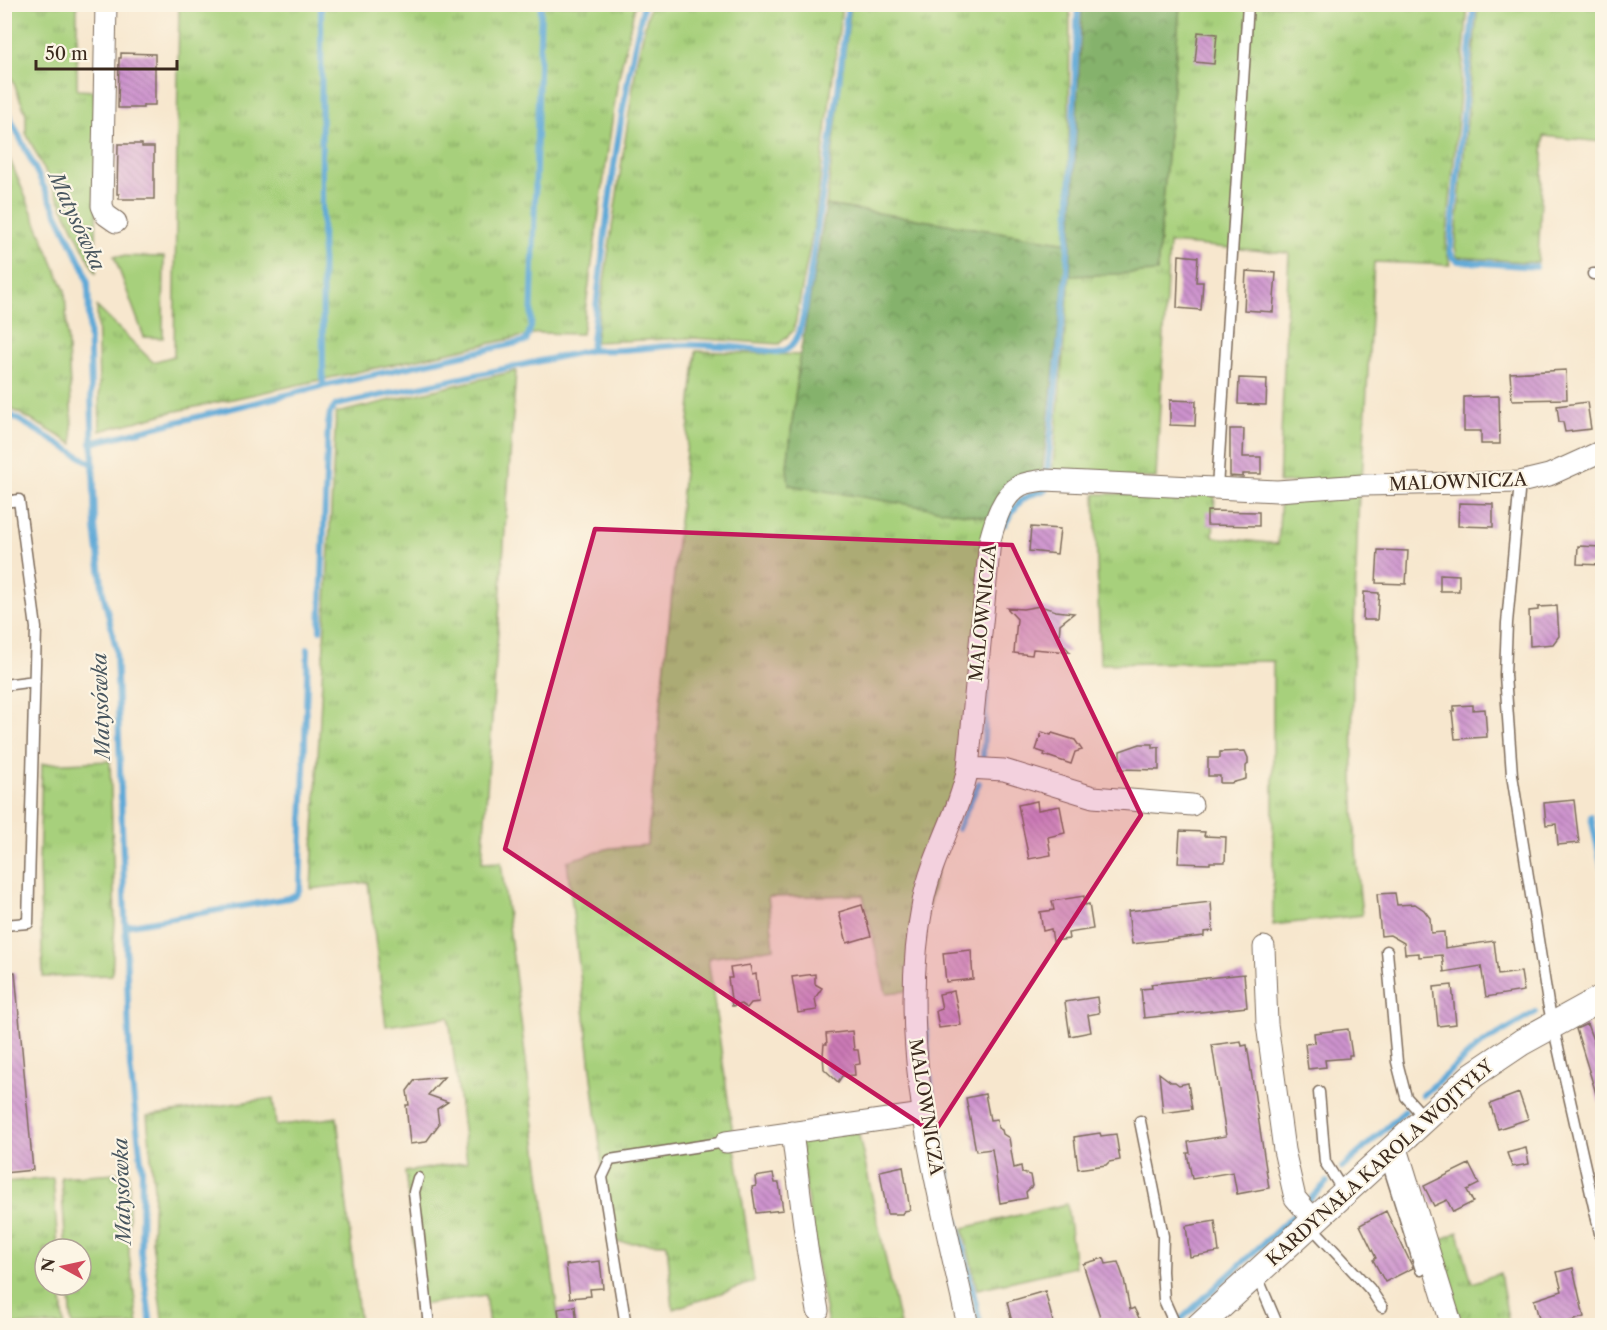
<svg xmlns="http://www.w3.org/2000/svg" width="1607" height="1330" font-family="'Libre Caslon Text',serif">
  <defs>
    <pattern id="grass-tufts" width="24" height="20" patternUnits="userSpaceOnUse" patternTransform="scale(1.5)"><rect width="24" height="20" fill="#a7d07c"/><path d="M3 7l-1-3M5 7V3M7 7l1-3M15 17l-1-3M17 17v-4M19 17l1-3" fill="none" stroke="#89a965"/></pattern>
    <pattern id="forest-crowns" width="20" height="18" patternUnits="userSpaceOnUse" patternTransform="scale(1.5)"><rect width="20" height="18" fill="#85b26c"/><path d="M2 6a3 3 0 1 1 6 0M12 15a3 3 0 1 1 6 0" fill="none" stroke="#6e9158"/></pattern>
    <pattern id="building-back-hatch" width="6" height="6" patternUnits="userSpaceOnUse" patternTransform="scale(1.5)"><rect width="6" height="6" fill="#cd93ce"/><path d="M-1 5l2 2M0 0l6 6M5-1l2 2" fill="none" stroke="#a878a7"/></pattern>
  </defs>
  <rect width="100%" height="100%" fill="#fcf5e5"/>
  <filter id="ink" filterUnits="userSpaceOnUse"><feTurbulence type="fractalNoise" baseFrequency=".0167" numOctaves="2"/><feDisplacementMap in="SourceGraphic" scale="12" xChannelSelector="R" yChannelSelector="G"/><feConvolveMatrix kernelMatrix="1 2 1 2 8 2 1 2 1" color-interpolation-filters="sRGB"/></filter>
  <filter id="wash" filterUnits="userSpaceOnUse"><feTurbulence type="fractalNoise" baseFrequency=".008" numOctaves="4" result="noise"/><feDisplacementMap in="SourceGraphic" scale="24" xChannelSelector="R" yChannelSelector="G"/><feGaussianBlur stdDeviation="1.35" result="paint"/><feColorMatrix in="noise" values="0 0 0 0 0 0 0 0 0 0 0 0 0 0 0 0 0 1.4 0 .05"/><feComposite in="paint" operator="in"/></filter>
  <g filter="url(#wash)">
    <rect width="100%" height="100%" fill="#f7e7ce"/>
    <path fill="url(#grass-tufts)" stroke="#717d4d" stroke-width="1.5" d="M 4,5 L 77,5 L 77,90 L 94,91 L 97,140 L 96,274 L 26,133 L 26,114 L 5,61 Z
      M 179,5 L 635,5 L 617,86 L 582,334 L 538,333 L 172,412 L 100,431 L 97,307 L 153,362 L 174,356 Z
      M 650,5 L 842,5 L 814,225 L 794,330 L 779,344 L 693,338 L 595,342 L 637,60 Z
      M 851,5 L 1070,5 L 1068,243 L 826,205 Z
      M 1180,5 L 1468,5 L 1446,246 L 1450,265 L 1374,262 L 1362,479 L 1279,483 L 1289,253 L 1169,243 L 1156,478 L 1052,476 L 1070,276 L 1157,272 Z
      M 1478,5 L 1602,5 L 1602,142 L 1544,136 L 1538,263 L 1457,257 L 1455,247 Z
      M 5,148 L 65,291 L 73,444 L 5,405 Z
      M 696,351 L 800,355 L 787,467 L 990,518 L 964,760 L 908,991 L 886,993 L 863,895 L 768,897 L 774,948 L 708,958 L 754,1282 L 673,1309 L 667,1244 L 611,1242 L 567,861 L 610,848 L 647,845 Z
      M 516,371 L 482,863 L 501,862 L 559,1325 L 489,1325 L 485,1295 L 421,1305 L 405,1172 L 467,1162 L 449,1017 L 386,1026 L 368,882 L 311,889 L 336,413 Z
      M 1359,490 C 1354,631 1346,774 1362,915 L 1273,925 L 1273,661 L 1100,664 L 1095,494 L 1215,494 L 1213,537 L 1278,544 L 1281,495 Z
      M 110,761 L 115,922 L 112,975 L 43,977 L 39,867 L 42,764 Z
      M 273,1098 L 276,1126 L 337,1117 L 360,1325 L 163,1325 L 152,1241 L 154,1189 L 147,1116 Z
      M 858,1131 L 900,1325 L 828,1325 L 814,1247 L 799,1137 Z
      M 129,1172 L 129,1254 L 138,1325 L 72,1325 L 69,1285 L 81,1285 L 81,1249 L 66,1249 L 61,1177 Z
      M 53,1178 L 58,1249 L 45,1249 L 45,1285 L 61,1285 L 64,1325 L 5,1325 L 5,1182 Z
      M 1067,1204 L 1075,1267 L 977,1289 L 963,1228 Z
      M 1458,1232 L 1472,1283 L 1500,1273 L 1509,1325 L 1458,1325 L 1435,1242 Z"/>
    <path fill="url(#forest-crowns)" stroke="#606e45" stroke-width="1.5" d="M 1082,5 L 1180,5 L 1157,272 L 1070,276 Z
      M 826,205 L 1068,243 L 1042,474 L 990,518 L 789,485 L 787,467 L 800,355 Z"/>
    <path fill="#a7d07c" stroke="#717d4d" stroke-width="1.5" d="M 114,256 L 164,257 L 163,338 L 144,337 Z"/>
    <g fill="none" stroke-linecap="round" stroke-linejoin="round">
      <path stroke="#5fa9d7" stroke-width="6" d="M 1474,4 L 1450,251 L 1453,258 L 1458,261 L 1536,267
        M 4,105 L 84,269 L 88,283 L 95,527 L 103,593 L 116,648 L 130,1067 L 142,1169 L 141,1252 L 151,1326
        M 591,350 C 605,234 617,118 644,4
        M 323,386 L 526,341 L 531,327 L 541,4
        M 4,411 L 91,463
        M 91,443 L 323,386 L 321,4
        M 1047,473 L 1067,273 L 1078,4
        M 1005,524 C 1017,503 1022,495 1046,490
        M 320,630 L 328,425 L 330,413 L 336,405 L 591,350 C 621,352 649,347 679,345 C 712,344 744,348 777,352 C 799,351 800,327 805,309 L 838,91 L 848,4
        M 983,757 L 988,672
        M 1591,817 L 1602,868
        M 958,829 L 979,783
        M 125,926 L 289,898 L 297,894 L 300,888 L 308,649
        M 924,1002 L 928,1058
        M 930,1076 L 933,1102
        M 1423,1095 L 1478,1046 L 1536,1012
        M 941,1134 L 952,1197
        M 1342,1168 L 1405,1111
        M 1309,1200 L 1327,1182
        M 956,1219 L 981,1326
        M 1176,1324 L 1295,1214"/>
    </g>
    <g id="blocks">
      <path fill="url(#building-back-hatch)" d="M 1198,32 L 1217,34 L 1214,64 L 1195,62 Z
        M 121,53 L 155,54 L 155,105 L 143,105 L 143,108 L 118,108 L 119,58 L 121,58 Z
        M 118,144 L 142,144 L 142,147 L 154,147 L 154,199 L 119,199 L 119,194 L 117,194 Z
        M 1179,255 L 1198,257 L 1196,282 L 1203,282 L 1201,310 L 1177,308 Z
        M 1246,271 L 1276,273 L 1273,312 L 1244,310 Z
        M 1566,370 L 1567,399 L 1512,400 L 1510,373 Z
        M 1239,378 L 1267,379 L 1266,405 L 1238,404 Z
        M 1499,396 L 1500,444 L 1481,444 L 1481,431 L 1464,431 L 1464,397 Z
        M 1170,400 L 1196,401 L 1195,426 L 1170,425 Z
        M 1587,402 L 1591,429 L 1565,432 L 1563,422 L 1559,422 L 1557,406 Z
        M 1230,429 L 1244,429 L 1243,457 L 1261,457 L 1261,474 L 1243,474 L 1243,477 L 1230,476 Z
        M 1459,503 L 1493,504 L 1493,527 L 1458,526 Z
        M 1207,511 L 1259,512 L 1259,526 L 1207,525 Z
        M 1031,527 L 1060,529 L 1057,554 L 1029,551 Z
        M 1578,546 L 1602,547 L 1602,565 L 1577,564 Z
        M 1378,550 L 1408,551 L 1406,584 L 1376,583 Z
        M 1440,574 L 1459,575 L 1459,591 L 1440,591 Z
        M 1364,592 L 1379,593 L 1377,620 L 1363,620 Z
        M 1040,606 L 1056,611 L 1074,613 L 1060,624 L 1059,640 L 1070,652 L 1033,649 L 1032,655 L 1014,653 L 1017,619 L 1007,608 L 1023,609 Z
        M 1557,606 L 1559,636 L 1553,644 L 1530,646 L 1529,611 L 1538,610 L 1538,607 Z
        M 1473,705 L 1473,710 L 1485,709 L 1487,737 L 1455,739 L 1452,711 L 1454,711 L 1454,706 Z
        M 1042,732 L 1051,735 L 1052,733 L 1075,740 L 1082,750 L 1075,752 L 1071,764 L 1044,755 L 1045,753 L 1036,750 Z
        M 1140,744 L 1153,744 L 1153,748 L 1159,747 L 1159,770 L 1120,769 L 1120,751 Z
        M 1245,751 L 1248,758 L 1248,764 L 1246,766 L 1246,779 L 1231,783 L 1220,783 L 1220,776 L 1208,776 L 1208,758 L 1220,758 L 1220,752 Z
        M 1574,800 L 1579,843 L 1558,845 L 1556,824 L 1546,825 L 1544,803 Z
        M 1037,801 L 1038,810 L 1060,806 L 1065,833 L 1048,837 L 1051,855 L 1029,859 L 1018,805 Z
        M 1180,831 L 1205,832 L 1204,836 L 1226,837 L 1225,862 L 1210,862 L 1210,864 L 1178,863 Z
        M 1395,893 L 1397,905 L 1415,904 L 1424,910 L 1430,918 L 1431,933 L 1444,932 L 1445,948 L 1494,941 L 1498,975 L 1521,972 L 1524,991 L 1486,997 L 1481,966 L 1444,972 L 1442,955 L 1419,957 L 1419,953 L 1405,954 L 1404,943 L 1390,935 L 1381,936 L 1377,894 Z
        M 1084,896 L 1085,905 L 1089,904 L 1093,929 L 1068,933 L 1069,939 L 1053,941 L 1051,929 L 1043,931 L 1040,912 L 1054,910 L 1052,901 Z
        M 1211,902 L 1213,931 L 1204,932 L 1204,936 L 1132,944 L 1128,911 Z
        M 862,905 L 871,936 L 847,943 L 839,912 Z
        M 971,950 L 973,979 L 946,982 L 943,953 Z
        M 750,965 L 752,975 L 756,974 L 759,1002 L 751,1003 L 747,1008 L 741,1004 L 732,1006 L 728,978 L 732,978 L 730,968 Z
        M 15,972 L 33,1170 L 4,1173 L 4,973 Z
        M 815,974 L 815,984 L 822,988 L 815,998 L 817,1010 L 798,1013 L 792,977 Z
        M 1244,974 L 1247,1007 L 1144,1018 L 1141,989 L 1152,988 L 1151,984 Z
        M 1452,985 L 1456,1024 L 1438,1026 L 1434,987 Z
        M 954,991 L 961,1025 L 939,1028 L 936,1011 L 942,1009 L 939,994 Z
        M 1097,997 L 1099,1013 L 1088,1015 L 1091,1032 L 1070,1036 L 1065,1002 Z
        M 1587,1024 L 1597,1051 L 1602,1050 L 1602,1103 L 1599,1103 L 1576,1029 Z
        M 1348,1029 L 1352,1055 L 1349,1055 L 1349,1058 L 1325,1060 L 1326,1067 L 1308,1069 L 1305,1044 L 1315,1043 L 1314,1033 Z
        M 852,1031 L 854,1050 L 858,1050 L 860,1064 L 854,1065 L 855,1075 L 842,1076 L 838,1082 L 824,1069 L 823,1055 L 824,1044 L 827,1044 L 826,1034 Z
        M 1241,1041 L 1242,1046 L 1247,1045 L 1269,1188 L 1237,1194 L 1233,1172 L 1192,1179 L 1187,1153 L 1190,1153 L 1188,1142 L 1226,1136 L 1212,1045 Z
        M 1159,1073 L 1171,1082 L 1175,1082 L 1179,1085 L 1188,1083 L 1192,1109 L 1163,1113 Z
        M 444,1077 L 428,1095 L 448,1102 L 437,1109 L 439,1124 L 426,1142 L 410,1144 L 406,1105 L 409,1105 L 407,1091 L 415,1080 Z
        M 1519,1093 L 1528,1119 L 1498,1129 L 1490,1104 Z
        M 985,1094 L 990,1120 L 997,1119 L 998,1128 L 1002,1130 L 1003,1134 L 1009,1138 L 1014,1168 L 1021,1166 L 1022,1173 L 1030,1175 L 1032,1186 L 1026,1192 L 1027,1198 L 1000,1203 L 992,1149 L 976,1151 L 966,1098 Z
        M 1100,1133 L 1101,1136 L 1116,1134 L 1120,1160 L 1109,1162 L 1106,1165 L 1078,1169 L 1074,1137 Z
        M 1526,1148 L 1529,1164 L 1512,1167 L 1507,1153 Z
        M 1469,1164 L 1479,1184 L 1467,1190 L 1473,1202 L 1453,1212 L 1447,1200 L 1434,1206 L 1424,1186 Z
        M 903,1166 L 910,1210 L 904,1211 L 902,1214 L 887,1214 L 880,1171 Z
        M 773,1174 L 775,1183 L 779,1183 L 783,1210 L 756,1213 L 752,1187 L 756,1186 L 755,1177 Z
        M 1386,1211 L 1413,1268 L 1385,1282 L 1373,1260 L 1376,1258 L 1360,1225 Z
        M 1215,1221 L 1219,1252 L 1190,1257 L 1186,1226 Z
        M 1104,1258 L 1106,1264 L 1118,1262 L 1124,1279 L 1130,1310 L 1134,1308 L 1143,1326 L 1098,1326 L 1102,1323 L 1083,1264 Z
        M 600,1261 L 603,1288 L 590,1289 L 591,1296 L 570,1298 L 566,1265 Z
        M 1573,1268 L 1584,1317 L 1555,1326 L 1541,1326 L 1534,1300 L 1562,1291 L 1557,1272 Z
        M 1045,1291 L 1054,1326 L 1013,1326 L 1007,1302 Z
        M 575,1306 L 577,1326 L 560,1326 L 558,1309 Z"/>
    </g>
  </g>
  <g filter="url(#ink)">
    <use href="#blocks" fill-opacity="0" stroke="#7d6c5c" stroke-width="1.5"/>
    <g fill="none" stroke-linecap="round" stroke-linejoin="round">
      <g stroke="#7d6c5c" stroke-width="13">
        <path id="service" d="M 1593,274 L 1602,274
          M 1520,482 L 1507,623 L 1505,675 L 1512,775 L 1548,1003 L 1602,1242
          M 1217,488 L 1248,4
          M 4,502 L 19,500 L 36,628 L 28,923 L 4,925
          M 4,685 L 35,681
          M 1387,951 L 1397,1062 L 1406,1097 L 1425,1118
          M 1319,1092 L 1325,1162 L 1344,1192
          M 1140,1121 L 1163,1236 L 1162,1271 L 1164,1300 L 1173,1320 L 1178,1326
          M 1385,1155 L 1421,1270
          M 418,1178 L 414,1192 L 429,1326
          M 1309,1224 L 1370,1289 L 1382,1307
          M 1256,1274 L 1278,1326
          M 626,1326 L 602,1177 L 610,1160 L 726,1142"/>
      </g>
      <g stroke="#7d6c5c" stroke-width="23">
        <path id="minor" d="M 106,4 L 102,206 L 106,215 L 116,222
          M 968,768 L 1004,770 L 1093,797 L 1192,805
          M 1264,947 L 1267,1024 L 1284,1150 L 1295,1198 L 1314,1220
          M 792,1132 L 807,1248 L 818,1311
          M 726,1142 L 923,1114
          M 1396,1145 L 1452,1326
          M 968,1326 C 938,1186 895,1045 923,902 C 932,855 959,814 968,768 L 990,540 C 995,521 1002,495 1021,485 C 1028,482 1037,481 1045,480 L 1277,491 L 1363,485 L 1520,482 L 1549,475 L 1602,451"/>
      </g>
      <g stroke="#7d6c5c" stroke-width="28">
        <path id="tertiary" d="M 1199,1326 L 1473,1075 L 1522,1042 L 1602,998"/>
      </g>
      <use href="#service" stroke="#fff" stroke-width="10"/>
      <use href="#minor" stroke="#fff" stroke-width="21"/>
      <use href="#tertiary" stroke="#fff" stroke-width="26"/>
    </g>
  </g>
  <path fill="#c2185b" fill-opacity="0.2" stroke="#c2185b" stroke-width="4.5" stroke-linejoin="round" d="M 595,529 L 1012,545 L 1141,815 L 934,1133 L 505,849 Z"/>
  <g text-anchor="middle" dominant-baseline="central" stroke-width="4.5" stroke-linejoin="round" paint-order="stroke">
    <g font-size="18" fill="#3b2a1e" stroke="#fcf5e5">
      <text transform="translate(1458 482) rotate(-2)">MALOWNICZA</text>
      <text transform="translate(983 613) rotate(-84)">MALOWNICZA</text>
      <text transform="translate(926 1107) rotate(81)">MALOWNICZA</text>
      <text transform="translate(1380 1163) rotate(-42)">KARDYNAŁA KAROLA WOJTYŁY</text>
    </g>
    <g font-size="20" font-style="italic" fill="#48565f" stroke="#fcf5e5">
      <text transform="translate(77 221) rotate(65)">Matysówka</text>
      <text transform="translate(101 706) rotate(-92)">Matysówka</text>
      <text transform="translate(122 1191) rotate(-92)">Matysówka</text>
    </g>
  </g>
  <rect width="1607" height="1330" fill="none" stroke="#fcf5e5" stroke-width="24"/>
  <g transform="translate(63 1267) rotate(278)"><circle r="28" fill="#fcf5e5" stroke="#afa495" stroke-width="1.5"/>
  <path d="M0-4.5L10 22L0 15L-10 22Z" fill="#d1495b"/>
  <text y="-9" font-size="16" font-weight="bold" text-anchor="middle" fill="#3b2a1e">N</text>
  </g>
  <path d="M36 60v9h141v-9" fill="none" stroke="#3b2a1e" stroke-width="3"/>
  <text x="45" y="60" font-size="18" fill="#3b2a1e" stroke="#fcf5e5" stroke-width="4.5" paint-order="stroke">50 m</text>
</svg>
